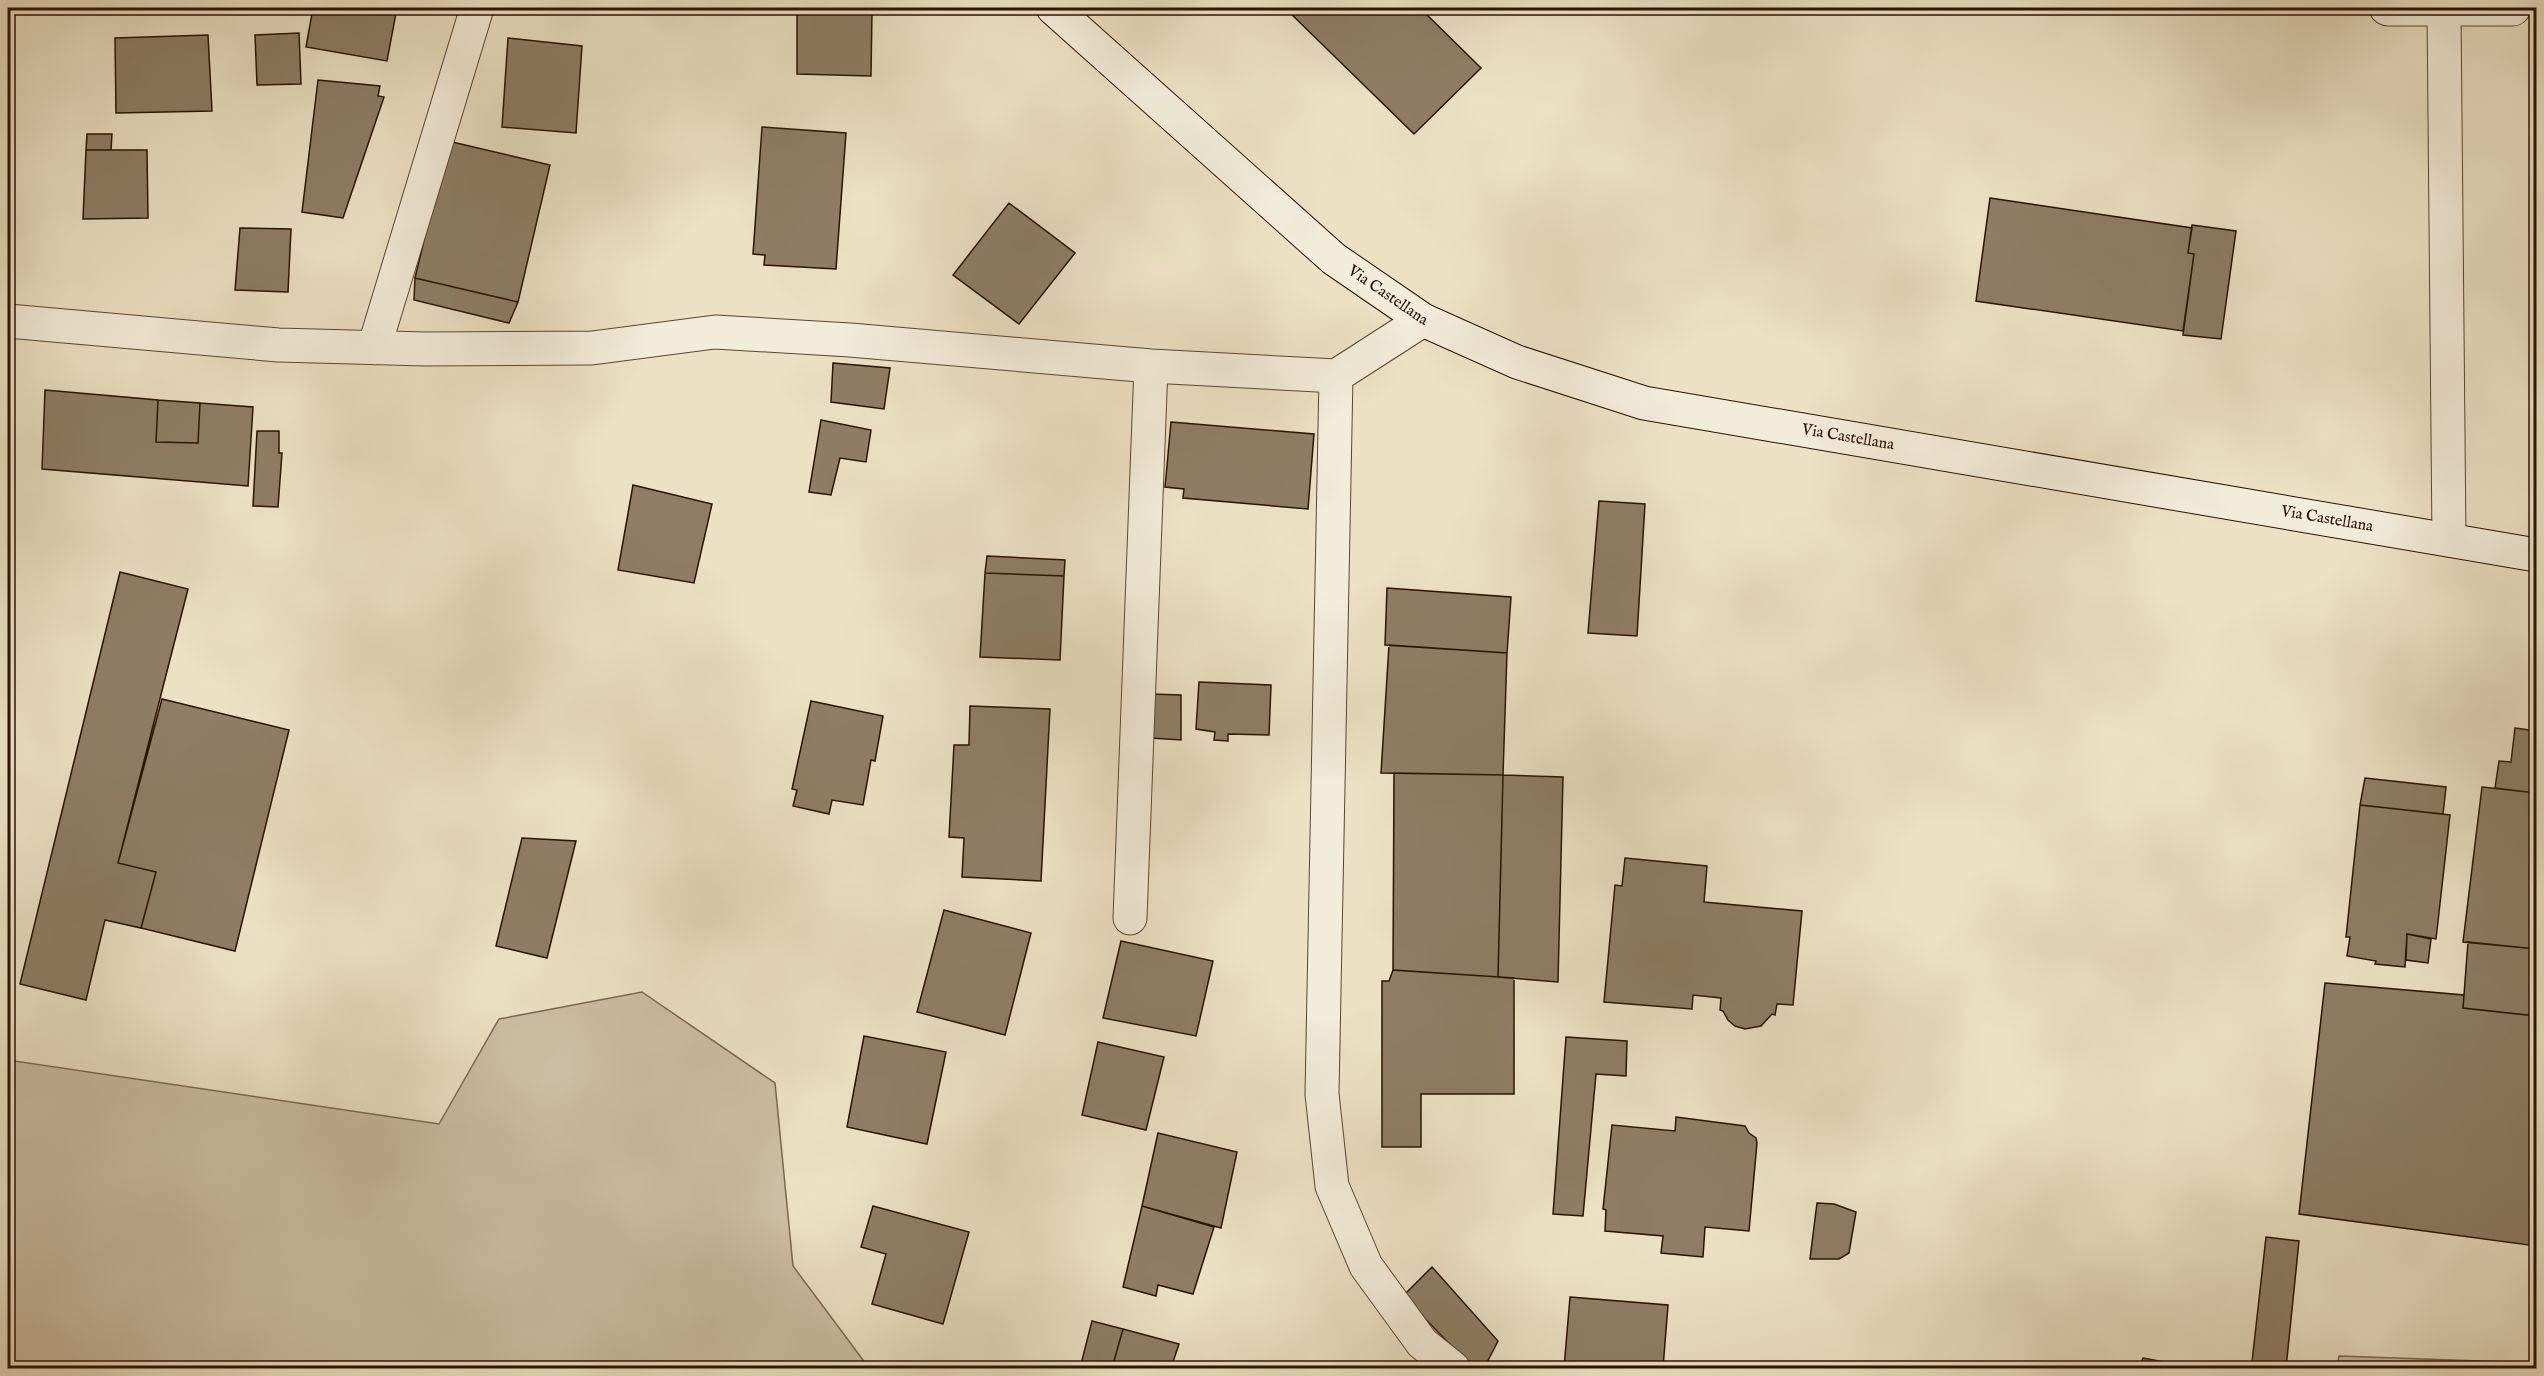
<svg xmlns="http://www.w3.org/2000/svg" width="2544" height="1376" font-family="'IM FELL English',serif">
  <rect width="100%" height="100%" fill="#ece1c5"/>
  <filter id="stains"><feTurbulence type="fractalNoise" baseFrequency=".00333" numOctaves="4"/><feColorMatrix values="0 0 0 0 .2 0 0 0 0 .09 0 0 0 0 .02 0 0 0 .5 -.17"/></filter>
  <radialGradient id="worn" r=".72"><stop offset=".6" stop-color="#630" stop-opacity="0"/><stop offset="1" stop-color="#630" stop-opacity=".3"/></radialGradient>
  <path fill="#cbbea4" stroke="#7a6852" stroke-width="1.5" d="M 642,992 L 775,1083 L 793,1266 L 869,1368 L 8,1368 L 8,1060 L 439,1124 L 499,1019 Z
    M 2339,1356 L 2536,1363 L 2536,1368 L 2337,1368 Z"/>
  <path fill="#8e7e66" stroke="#281300" stroke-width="1.5" d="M 313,8 L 397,8 L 387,61 L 306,47 Z
    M 612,8 L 636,8 L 635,12 Z
    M 797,8 L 839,8 L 839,11 L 872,11 L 871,76 L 797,74 Z
    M 839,8 L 860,8 L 860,11 L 839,11 Z
    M 1285,8 L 1420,8 L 1481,68 L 1414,134 Z
    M 299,33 L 301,84 L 257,85 L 255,35 Z
    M 208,35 L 212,111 L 116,113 L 115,38 Z
    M 508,38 L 582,46 L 576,133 L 502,127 Z
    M 318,80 L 380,86 L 378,96 L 384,97 L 343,218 L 302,212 Z
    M 762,127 L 846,133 L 836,269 L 764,265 L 765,255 L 753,254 Z
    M 87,134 L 112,134 L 111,150 L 86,150 Z
    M 448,141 L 550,165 L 518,302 L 415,278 Z
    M 86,150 L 147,150 L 148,218 L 83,219 Z
    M 1990,198 L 2192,228 L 2188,253 L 2194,254 L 2183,331 L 1976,301 Z
    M 1009,203 L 1075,253 L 1019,324 L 953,275 Z
    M 2192,225 L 2236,231 L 2221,339 L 2183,335 L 2194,254 L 2188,253 Z
    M 240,228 L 291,229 L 288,292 L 235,290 Z
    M 415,278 L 518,302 L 509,323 L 414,300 Z
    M 833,363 L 890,368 L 884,409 L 831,402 Z
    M 45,390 L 158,400 L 156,442 L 198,443 L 200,403 L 253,407 L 248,486 L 42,469 Z
    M 158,400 L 200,403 L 198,443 L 156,442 Z
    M 821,420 L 871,430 L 866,462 L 840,458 L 831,495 L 809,492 Z
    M 1171,422 L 1314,434 L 1308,509 L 1183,498 L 1184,489 L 1165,487 Z
    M 257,431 L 279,431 L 279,453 L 282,453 L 278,507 L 253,506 Z
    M 633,485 L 712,504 L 694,583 L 618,570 Z
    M 1599,501 L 1645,504 L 1637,636 L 1588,633 Z
    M 987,556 L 1065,560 L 1064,576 L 985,573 Z
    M 120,572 L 188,589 L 118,863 L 156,872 L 141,928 L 105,920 L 86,1000 L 20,984 Z
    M 985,573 L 1064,576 L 1060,660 L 980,657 Z
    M 1387,588 L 1511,597 L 1507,653 L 1385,645 Z
    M 1389,645 L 1507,653 L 1503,775 L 1381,773 Z
    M 1199,682 L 1271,685 L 1269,735 L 1228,734 L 1228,741 L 1214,740 L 1215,732 L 1196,729 Z
    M 1151,694 L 1181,695 L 1181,740 L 1151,738 Z
    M 162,699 L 289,730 L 235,951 L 141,928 L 156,872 L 118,863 Z
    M 811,701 L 883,716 L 875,761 L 871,760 L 863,805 L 832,800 L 829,814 L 793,806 L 797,790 L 792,789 Z
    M 970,706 L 1050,709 L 1041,881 L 962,877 L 964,838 L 949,837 L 954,745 L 969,745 Z
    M 2515,728 L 2536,731 L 2536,793 L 2495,788 L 2499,761 L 2511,762 Z
    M 1394,773 L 1503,775 L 1498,977 L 1393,970 Z
    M 1503,775 L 1563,777 L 1558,982 L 1498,977 Z
    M 2365,778 L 2446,787 L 2443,814 L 2360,805 Z
    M 2482,787 L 2536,793 L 2536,949 L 2463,942 Z
    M 2360,805 L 2450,815 L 2436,939 L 2407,934 L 2405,967 L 2375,964 L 2376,961 L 2347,956 L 2350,937 L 2346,937 Z
    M 522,838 L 576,841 L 547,958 L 496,946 Z
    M 1625,858 L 1707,866 L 1704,902 L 1802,911 L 1793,1005 L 1777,1004 L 1775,1015 L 1772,1014 L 1761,1026 L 1745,1029 L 1735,1026 L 1728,1020 L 1723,1011 L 1720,1010 L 1721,998 L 1693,995 L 1692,1009 L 1604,1002 L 1615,885 L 1622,886 Z
    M 944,910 L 1031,933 L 1005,1035 L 917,1012 Z
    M 2407,934 L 2431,939 L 2428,963 L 2406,960 Z
    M 1121,941 L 1213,961 L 1196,1036 L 1103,1018 Z
    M 2468,942 L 2536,949 L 2536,1016 L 2463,1008 Z
    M 1393,970 L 1514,978 L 1514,1094 L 1421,1094 L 1421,1147 L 1382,1147 L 1382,981 L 1389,981 Z
    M 2325,983 L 2464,995 L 2463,1008 L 2536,1016 L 2536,1246 L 2299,1214 Z
    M 864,1036 L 946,1052 L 927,1144 L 847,1127 Z
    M 1566,1037 L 1627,1041 L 1626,1076 L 1596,1074 L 1583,1216 L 1553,1214 Z
    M 1098,1042 L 1164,1057 L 1146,1130 L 1082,1115 Z
    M 1676,1117 L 1745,1126 L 1749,1133 L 1756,1138 L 1757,1143 L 1749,1231 L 1705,1227 L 1703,1257 L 1661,1253 L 1663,1236 L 1605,1231 L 1606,1210 L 1603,1209 L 1612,1125 L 1675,1131 Z
    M 1158,1133 L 1237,1152 L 1221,1228 L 1142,1206 Z
    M 1817,1203 L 1834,1204 L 1856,1212 L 1849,1253 L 1839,1259 L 1810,1259 Z
    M 873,1206 L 969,1232 L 943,1324 L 872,1304 L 886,1254 L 861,1247 Z
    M 1142,1206 L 1214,1227 L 1193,1294 L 1158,1285 L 1156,1296 L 1123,1287 Z
    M 2266,1237 L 2299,1241 L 2286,1368 L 2252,1362 Z
    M 1432,1267 L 1498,1341 L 1484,1368 L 1475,1368 L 1468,1363 L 1403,1296 Z
    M 1570,1297 L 1668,1305 L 1663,1368 L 1564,1368 Z
    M 1092,1321 L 1123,1329 L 1112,1368 L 1115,1368 L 1080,1368 Z
    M 1123,1329 L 1179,1344 L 1171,1368 L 1112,1368 Z
    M 2143,1358 L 2159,1361 L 2190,1368 L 2139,1368 Z
    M 2078,1363 L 2103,1368 L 2077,1368 Z"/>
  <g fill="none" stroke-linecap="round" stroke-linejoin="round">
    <g stroke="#594631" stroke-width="35">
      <path id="street" d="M 2386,8 L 2388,9 L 2513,9 L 2514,8
        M 2444,11 L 2449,540
        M 8,321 L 278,345 L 426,349 L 592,348 L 715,332 L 850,340 L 1151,366 L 1336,376 L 1423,320
        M 374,348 L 477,8
        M 1336,376 L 1322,1094 L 1332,1186 L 1366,1266 L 1422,1343 L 1453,1368
        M 1130,918 L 1151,366"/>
    </g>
    <g stroke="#281300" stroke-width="35">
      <g id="secondary">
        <path id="s1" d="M 1053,8 L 1334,259 L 1423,320 L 1517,362 L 1644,403 L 2536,555"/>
      </g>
    </g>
    <use href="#street" stroke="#f3ecd9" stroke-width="33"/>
    <use href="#secondary" stroke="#f3ecd9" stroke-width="33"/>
  </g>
  <g text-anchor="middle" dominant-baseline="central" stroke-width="4.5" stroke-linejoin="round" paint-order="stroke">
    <g font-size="16" fill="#281300" stroke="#f3ecd9">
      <text stroke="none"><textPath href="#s1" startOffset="442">Via Castellana</textPath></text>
      <text stroke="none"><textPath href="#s1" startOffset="928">Via Castellana</textPath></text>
      <text stroke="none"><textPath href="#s1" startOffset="1414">Via Castellana</textPath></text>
    </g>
  </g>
  <rect width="2544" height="1376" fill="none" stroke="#ece1c5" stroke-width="30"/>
  <rect x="9" y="9" width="2526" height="1358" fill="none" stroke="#281300" stroke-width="3"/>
  <rect x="15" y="15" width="2514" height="1346" fill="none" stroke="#281300" stroke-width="1.5"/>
  <rect width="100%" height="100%" filter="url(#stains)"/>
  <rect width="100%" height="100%" fill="url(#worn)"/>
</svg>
